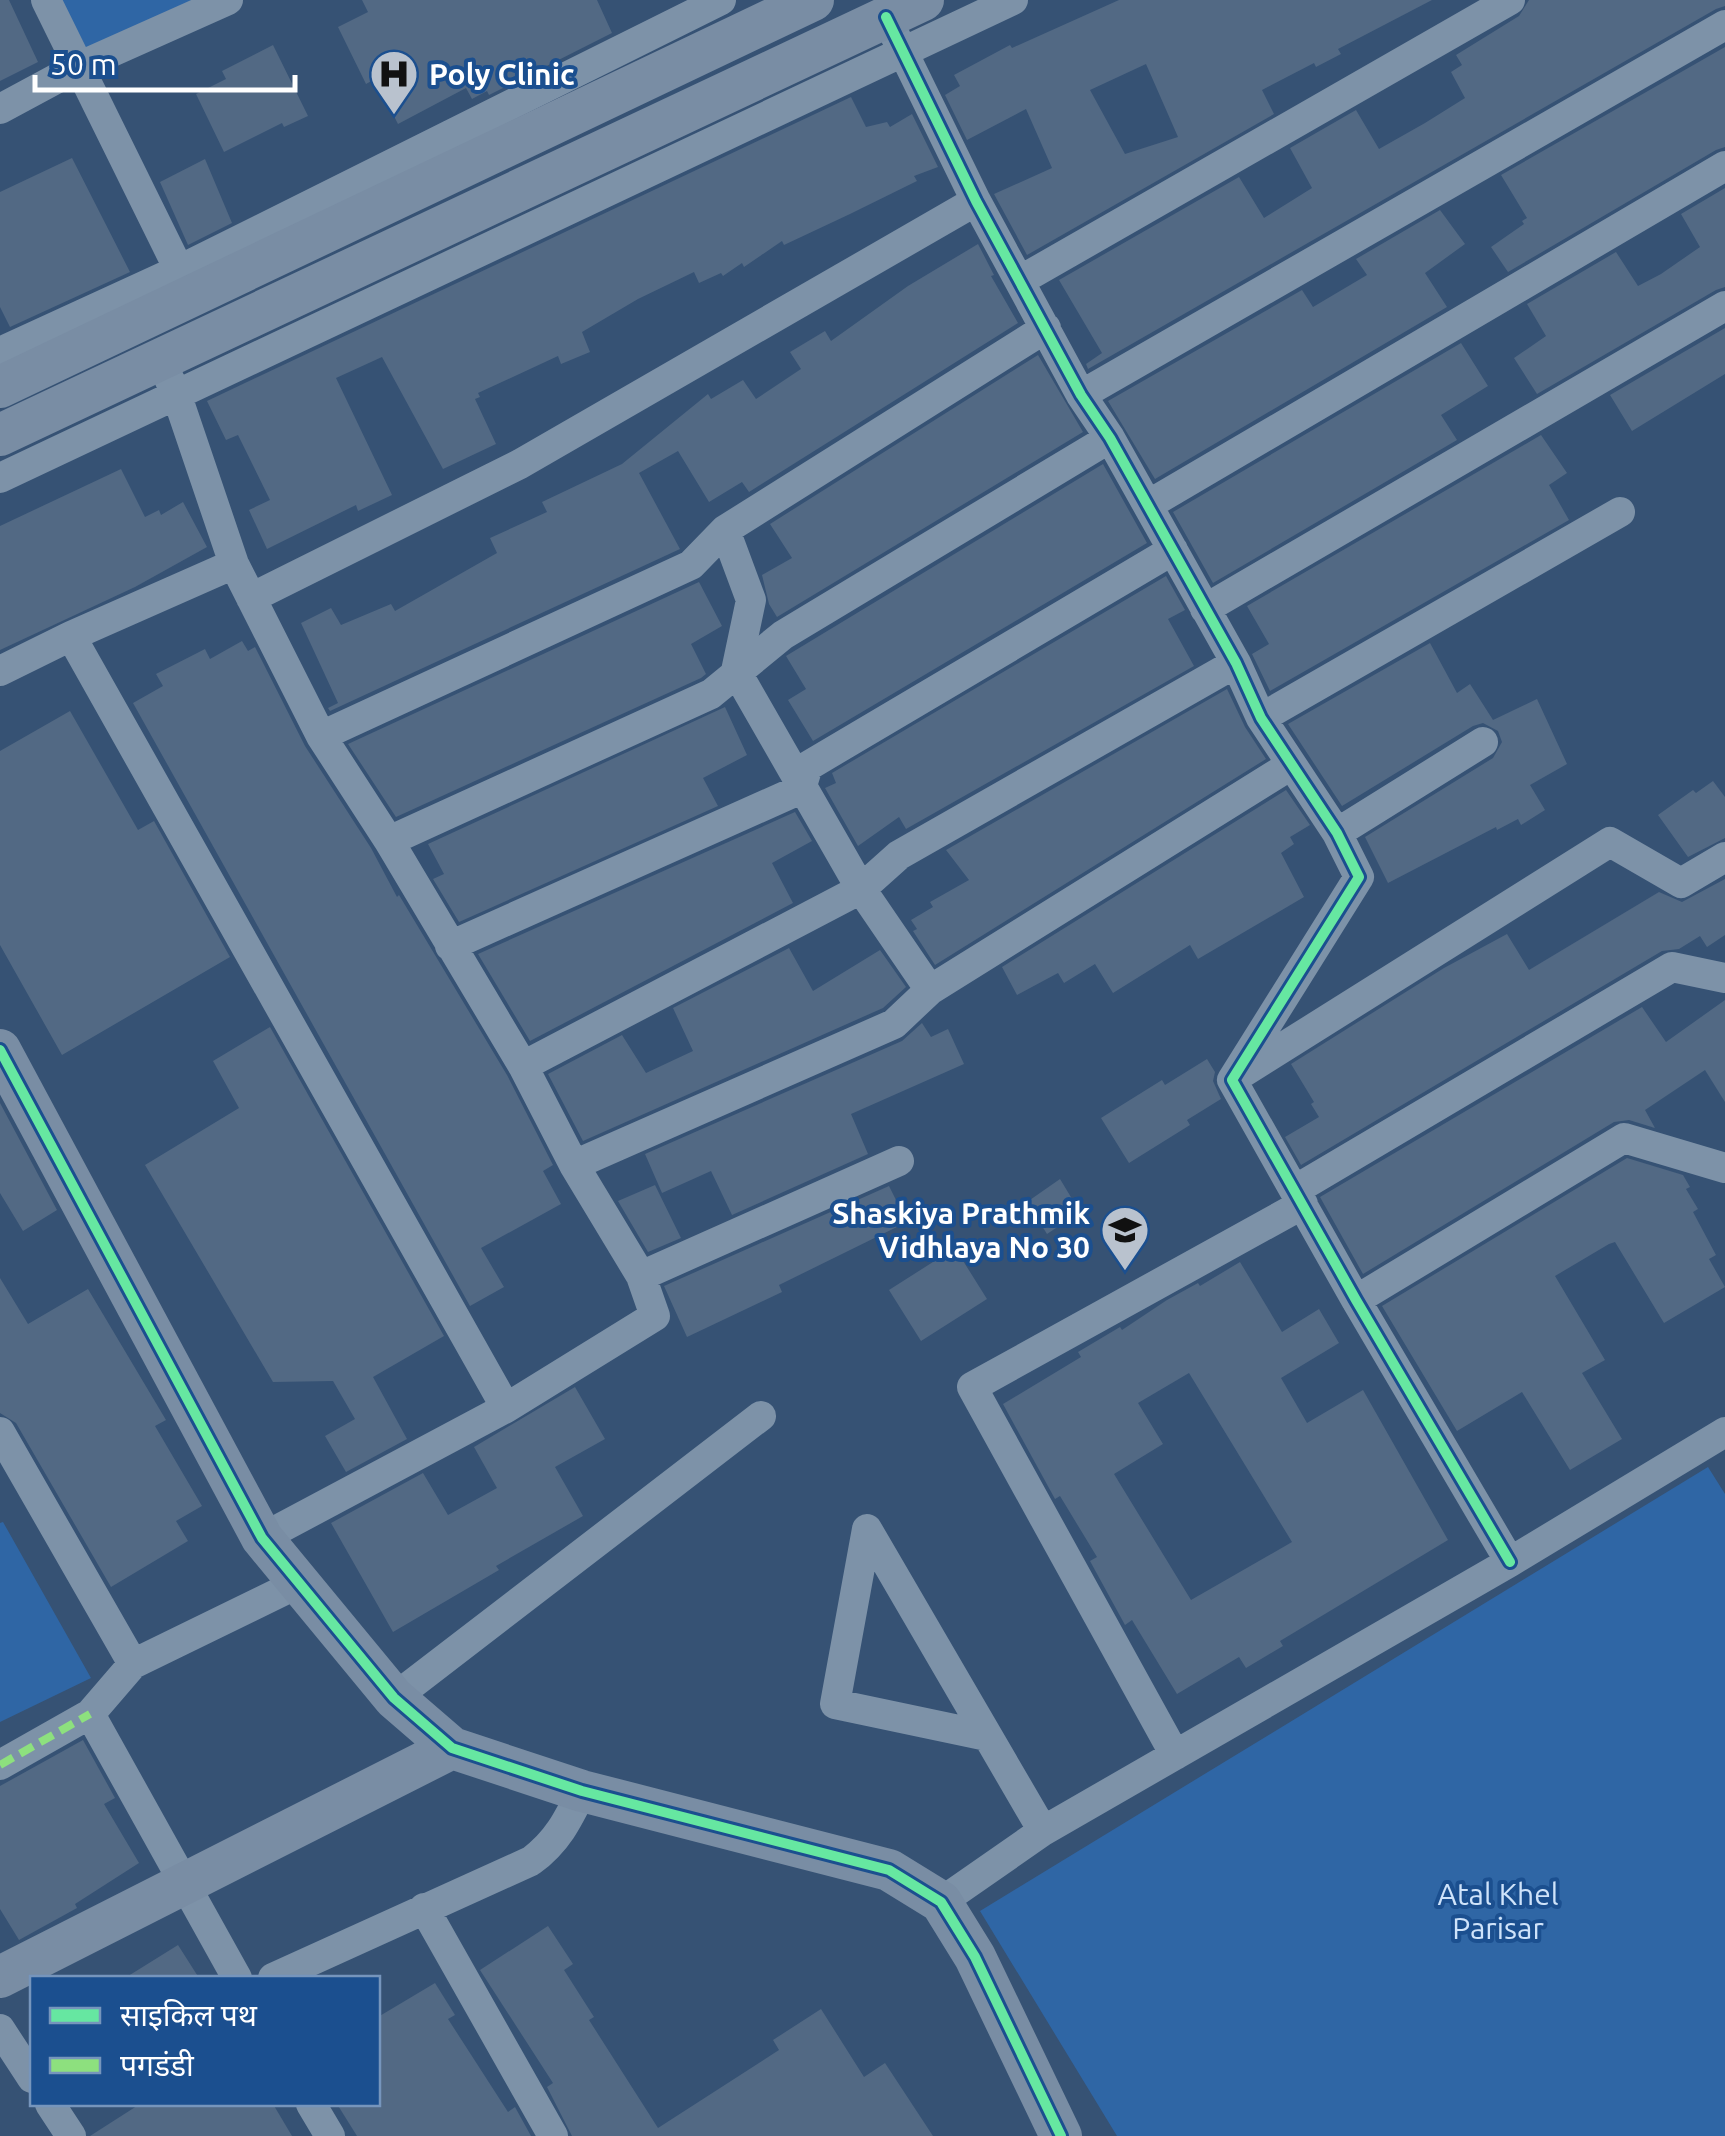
<svg xmlns="http://www.w3.org/2000/svg" width="1725" height="2136" font-family="Ubuntu,'Noto Sans Devanagari',sans-serif">
  <rect width="100%" height="100%" fill="#365274"/>
  <path fill="#2f66a5" d="M 62,0 L 215,0 L 90,59 Z
    M 1708,1467 L 1725,1494 L 1725,2136 L 1117,2136 L 980,1911 Z
    M 3,1522 L 91,1678 L 0,1722 L 0,1523 Z"/>
  <path fill="#526984" fill-rule="evenodd" d="M 0,0 L 9,0 L 38,62 L 0,81 Z
    M 362,0 L 597,0 L 612,33 L 489,95 L 487,91 L 472,99 L 466,88 L 398,124 L 375,79 L 366,84 L 338,27 L 368,12 Z
    M 1119,0 L 1432,0 L 1338,49 L 1341,54 L 1316,67 L 1314,63 L 1262,90 L 1274,114 L 1027,255 L 994,194 L 1052,168 L 1026,109 L 967,140 L 945,95 L 960,86 L 954,75 L 1010,45 L 1012,48 ZM 1146,64 L 1178,137 L 1125,154 L 1090,90 Z
    M 1529,0 L 1725,0 L 1725,6 L 1716,9 L 1088,369 L 1086,364 L 1102,353 L 1059,280 L 1239,177 L 1264,218 L 1312,188 L 1290,148 L 1356,110 L 1379,149 L 1425,123 L 1465,98 L 1451,72 L 1462,65 L 1456,55 L 1519,16 Z
    M 273,45 L 308,116 L 284,127 L 282,123 L 224,152 L 196,94 L 226,79 L 222,71 Z
    M 1725,47 L 1725,147 L 1716,150 L 1508,272 L 1491,247 L 1524,224 L 1522,221 L 1527,218 L 1501,175 Z
    M 851,97 L 866,127 L 887,122 L 890,127 L 912,114 L 938,167 L 914,176 L 917,181 L 850,214 L 784,245 L 782,241 L 744,267 L 742,263 L 723,276 L 721,273 L 699,283 L 694,272 L 638,299 L 582,332 L 590,352 L 561,364 L 558,356 L 478,393 L 480,397 L 475,399 L 496,444 L 443,469 L 382,357 L 336,378 L 392,495 L 358,511 L 356,505 L 267,549 L 249,510 L 270,500 L 238,435 L 226,440 L 207,401 Z
    M 72,158 L 130,272 L 10,327 L 0,307 L 0,192 Z
    M 205,159 L 232,223 L 188,245 L 160,182 Z
    M 1725,188 L 1725,287 L 1716,290 L 1537,394 L 1514,358 L 1546,336 L 1527,304 L 1616,252 L 1638,286 L 1661,274 L 1700,247 L 1681,214 Z
    M 1440,210 L 1465,244 L 1425,273 L 1447,307 L 1155,479 L 1108,401 L 1302,290 L 1313,307 L 1367,275 L 1356,259 Z
    M 978,244 L 994,275 L 991,276 L 1018,323 L 749,492 L 742,482 L 709,502 L 678,451 L 639,473 L 680,549 L 330,711 L 328,708 L 338,703 L 301,623 L 331,608 L 341,625 L 391,604 L 395,611 L 497,553 L 490,538 L 547,512 L 542,502 L 622,464 L 708,394 L 711,399 L 743,380 L 756,399 L 801,369 L 790,352 L 825,331 L 831,341 L 908,286 Z
    M 1725,328 L 1725,374 L 1632,431 L 1610,395 Z
    M 1461,343 L 1488,386 L 1441,415 L 1457,440 L 1213,583 L 1173,512 Z
    M 1038,355 L 1083,432 L 777,617 L 769,604 L 762,575 L 792,558 L 770,524 Z
    M 1541,435 L 1567,473 L 1549,485 L 1569,520 L 1270,691 L 1252,654 L 1269,644 L 1247,606 Z
    M 1103,464 L 1147,543 L 813,741 L 788,700 L 806,689 L 786,656 Z
    M 121,469 L 145,517 L 159,510 L 161,515 L 183,502 L 207,547 L 135,587 L 0,650 L 0,526 Z
    M 1166,576 L 1185,610 L 1168,619 L 1194,666 L 906,829 L 899,817 L 858,846 L 825,788 L 836,783 L 832,773 Z
    M 699,582 L 722,626 L 691,644 L 706,674 L 701,678 L 396,817 L 348,744 Z
    M 242,641 L 248,651 L 255,647 L 305,746 L 371,848 L 397,897 L 399,895 L 507,1075 L 553,1165 L 543,1171 L 561,1204 L 481,1248 L 504,1287 L 470,1306 L 133,703 L 163,686 L 156,674 L 205,649 L 210,659 Z
    M 1430,643 L 1457,693 L 1470,684 L 1493,720 L 1537,699 L 1567,764 L 1530,785 L 1545,810 L 1521,825 L 1518,819 L 1497,830 L 1496,827 L 1388,883 L 1365,837 L 1493,758 L 1502,742 L 1498,731 L 1483,723 L 1473,726 L 1342,806 L 1288,724 Z
    M 1227,689 L 1245,727 L 1266,759 L 935,965 L 913,931 L 917,929 L 911,920 L 933,907 L 930,902 L 969,880 L 946,850 Z
    M 725,707 L 747,755 L 703,778 L 718,806 L 459,922 L 433,879 L 444,874 L 428,844 Z
    M 70,711 L 138,830 L 154,821 L 230,957 L 62,1055 L 0,945 L 0,751 Z
    M 1713,781 L 1725,797 L 1725,838 L 1688,857 L 1658,815 L 1693,790 L 1696,793 Z
    M 1286,790 L 1310,825 L 1290,837 L 1294,844 L 1281,853 L 1304,897 L 1198,959 L 1190,945 L 1113,993 L 1095,964 L 1064,983 L 1058,973 L 1017,995 L 1002,967 Z
    M 795,812 L 812,841 L 772,863 L 793,903 L 530,1041 L 478,954 Z
    M 1725,879 L 1725,935 L 1707,947 L 1700,936 L 1679,949 L 1662,951 L 1301,1165 L 1285,1137 L 1319,1117 L 1311,1104 L 1314,1102 L 1291,1064 L 1444,968 L 1507,934 L 1529,970 L 1659,892 L 1682,902 Z
    M 789,948 L 813,991 L 880,950 L 906,987 L 883,1008 L 583,1141 L 548,1074 L 622,1035 L 646,1073 L 693,1051 L 673,1008 Z
    M 1725,1000 L 1725,1102 L 1705,1070 L 1645,1110 L 1655,1128 L 1629,1120 L 1614,1122 L 1363,1274 L 1320,1197 L 1642,1007 L 1666,1042 Z
    M 922,1023 L 931,1037 L 948,1029 L 964,1064 L 851,1114 L 868,1154 L 732,1215 L 711,1171 L 662,1193 L 645,1154 L 902,1041 Z
    M 270,1027 L 444,1336 L 373,1377 L 407,1439 L 346,1472 L 325,1436 L 355,1419 L 333,1381 L 273,1382 L 145,1165 L 239,1108 L 213,1061 Z
    M 1207,1059 L 1215,1072 L 1213,1081 L 1221,1099 L 1187,1120 L 1190,1125 L 1129,1163 L 1101,1118 L 1162,1080 L 1165,1085 Z
    M 0,1103 L 57,1210 L 23,1231 L 0,1193 Z
    M 1627,1158 L 1683,1175 L 1690,1187 L 1686,1189 L 1698,1209 L 1693,1212 L 1716,1255 L 1709,1259 L 1725,1287 L 1664,1323 L 1615,1242 L 1609,1244 L 1555,1276 L 1605,1360 L 1582,1373 L 1622,1439 L 1570,1470 L 1522,1392 L 1457,1431 L 1382,1306 Z
    M 1060,1179 L 1080,1212 L 1047,1234 L 1027,1202 Z
    M 655,1185 L 681,1238 L 648,1252 L 618,1201 Z
    M 889,1186 L 907,1222 L 779,1285 L 782,1292 L 687,1337 L 664,1286 Z
    M 955,1248 L 987,1299 L 921,1341 L 889,1290 Z
    M 1240,1262 L 1282,1332 L 1319,1309 L 1339,1343 L 1281,1378 L 1307,1423 L 1363,1390 L 1448,1540 L 1280,1641 L 1283,1646 L 1246,1668 L 1239,1657 L 1177,1694 L 1132,1620 L 1125,1625 L 1090,1561 L 1097,1557 L 1060,1496 L 1055,1499 L 1003,1404 L 1081,1357 L 1078,1352 L 1120,1327 L 1122,1330 L 1167,1300 L 1198,1283 L 1200,1286 ZM 1189,1373 L 1292,1542 L 1191,1600 L 1114,1474 L 1163,1444 L 1138,1403 Z
    M 0,1278 L 28,1324 L 88,1289 L 166,1420 L 155,1426 L 202,1506 L 176,1521 L 188,1541 L 111,1587 L 16,1423 L 0,1413 Z
    M 575,1387 L 605,1439 L 555,1467 L 583,1516 L 496,1566 L 499,1570 L 393,1632 L 331,1523 L 423,1473 L 448,1515 L 497,1488 L 474,1447 Z
    M 83,1740 L 115,1798 L 104,1804 L 139,1863 L 75,1904 L 77,1908 L 19,1940 L 0,1909 L 0,1786 Z
    M 548,1926 L 573,1964 L 564,1970 L 594,2017 L 589,2020 L 658,2128 L 779,2050 L 773,2040 L 821,2009 L 864,2077 L 885,2063 L 933,2136 L 572,2136 L 547,2087 L 553,2083 L 480,1970 Z
    M 178,1945 L 199,1978 L 125,1978 Z
    M 435,1983 L 455,2015 L 448,2019 L 508,2112 L 515,2107 L 531,2136 L 357,2136 L 337,2104 L 378,2104 L 378,2017 Z
    M 140,2104 L 273,2104 L 292,2136 L 90,2136 Z"/>
  <g fill="none" stroke-linecap="round" stroke-linejoin="round">
    <path stroke="#7d92a8" stroke-width="30" d="M 46,0 L 187,286
      M 886,17 L 976,201 L 1081,395 L 1110,438 L 1236,663 L 1261,718 L 1337,833 L 1359,877 L 1232,1080 L 1356,1300 L 1510,1562
      M 0,109 L 78,67 L 228,0
      M 1021,280 L 1510,0
      M 0,352 L 179,270 L 721,0
      M 161,361 L 177,396 L 234,564 L 321,736 L 389,841 L 523,1066 L 574,1165 L 641,1276 L 655,1316 L 506,1408 L 262,1538
      M 1081,395 L 1725,25
      M 0,478 L 1013,0
      M 1148,505 L 1725,166
      M 725,530 L 751,600 L 736,671 L 861,889 L 930,990
      M 251,598 L 520,464 L 976,201
      M 1205,609 L 1725,306
      M 71,636 L 506,1408
      M 0,671 L 71,636 L 234,564
      M 1261,718 L 1620,512
      M 321,736 L 691,565 L 725,530 L 1046,328
      M 1337,833 L 1483,742
      M 389,841 L 711,694 L 783,635 L 1110,438
      M 450,946 L 801,789 L 808,766 L 1173,550
      M 523,1066 L 861,889 L 899,855 L 1236,663
      M 1239,1075 L 1610,842 L 1681,883 L 1725,857
      M 574,1165 L 894,1024 L 930,990 L 1291,765
      M 1295,1190 L 1672,967 L 1725,978
      M 641,1276 L 899,1161
      M 1356,1300 L 1624,1138 L 1725,1168
      M 0,1432 L 133,1664
      M 394,1698 L 761,1416
      M 90,1714 L 237,1978
      M 987,1736 L 835,1704 L 867,1529 L 1043,1831
      M 1175,1755 L 972,1387 L 1303,1204
      M 0,1765 L 90,1714 L 133,1664 L 301,1582
      M 941,1902 L 1043,1831 L 1510,1562 L 1725,1432
      M 424,1908 L 553,2136
      M 273,1978 L 531,1861 C 557,1842 568,1820 582,1791
      M 0,2029 L 32,2078
      M 50,2104 L 71,2136
      M 311,2104 L 330,2136"/>
    <path stroke="#798da4" stroke-width="42" d="M 0,387 L 813,0
      M 0,435 L 923,0
      M 0,1050 L 262,1538 L 394,1698 L 452,1748 L 582,1791 L 889,1870 L 941,1902 L 975,1957 L 1061,2136
      M 0,1977 L 452,1748"/>
    <path stroke="#8de07e" stroke-width="8" stroke-dasharray="15 8" stroke-linecap="butt" d="M 0,1765 L 90,1714"/>
    <g stroke="#1b4f8f" stroke-width="16">
      <path id="cycleway" d="M 886,17 L 976,201 L 1081,395 L 1110,438 L 1236,663 L 1261,718 L 1337,833 L 1359,877 L 1232,1080 L 1356,1300 L 1510,1562
        M 0,1050 L 262,1538 L 394,1698 L 452,1748 L 582,1791 L 889,1870 L 941,1902 L 975,1957 L 1061,2136"/>
    </g>
    <use href="#cycleway" stroke="#66e7a1" stroke-width="10"/>
  </g>
  <defs>
    <g id="hospital-pin" transform="scale(2.5)"><path d="M0 17L-7.5 6A9.5 9.5 0 1 1 7.5 6Z" fill="#b9c2ce" stroke="#1b4f8f"/><path d="M-5-5h3v3.5h4V-5h3V5h-3V1.5h-4V5h-3Z" fill="#111"/></g>
    <g id="school-pin" transform="scale(2.5)"><path d="M0 17L-7.5 6A9.5 9.5 0 1 1 7.5 6Z" fill="#b9c2ce" stroke="#1b4f8f"/><path d="M0-5L7-2L0 1L-7-2ZM-4 1L0 2.5L4 1V4Q0 6-4 4Z" fill="#111"/></g>
  </defs>
  <g fill-rule="evenodd">
    <use href="#hospital-pin" x="394" y="74"/>
    <use href="#school-pin" x="1125" y="1230"/>
  </g>
  <g text-anchor="middle" dominant-baseline="central" stroke-width="8" stroke-linejoin="round" paint-order="stroke">
    <g font-size="30" font-weight="bold" fill="#fff" stroke="#1b4f8f" text-anchor="start">
      <text x="429" y="74">Poly Clinic</text>
      <text x="1090" y="1213" text-anchor="end">Shaskiya Prathmik<tspan x="1090" dy="34">Vidhlaya No 30</tspan></text>
    </g>
    <g font-size="30" fill="#cfe3fa" stroke="#1b4f8f">
      <text x="1498" y="1894">Atal Khel<tspan x="1498" dy="34">Parisar</tspan></text>
    </g>
  </g>
  <rect x="30" y="1976" width="350" height="130" fill="#1b4f8f" stroke="#7695bc" stroke-width="2.5"/>
  <rect x="50" y="2008" width="50" height="15" fill="#66e7a1" stroke="#7695bc" stroke-width="2.5"/>
  <text x="120" y="2026" font-size="30" fill="#ffffff">साइकिल पथ</text>
  <rect x="50" y="2058" width="50" height="15" fill="#8de07e" stroke="#7695bc" stroke-width="2.5"/>
  <text x="120" y="2076" font-size="30" fill="#ffffff">पगडंडी</text>
  <path d="M35 75v15h260v-15" fill="none" stroke="#ffffff" stroke-width="5"/>
  <text x="50" y="75" font-size="30" fill="#ffffff" stroke="#1b4f8f" stroke-width="8" paint-order="stroke">50 m</text>
</svg>
